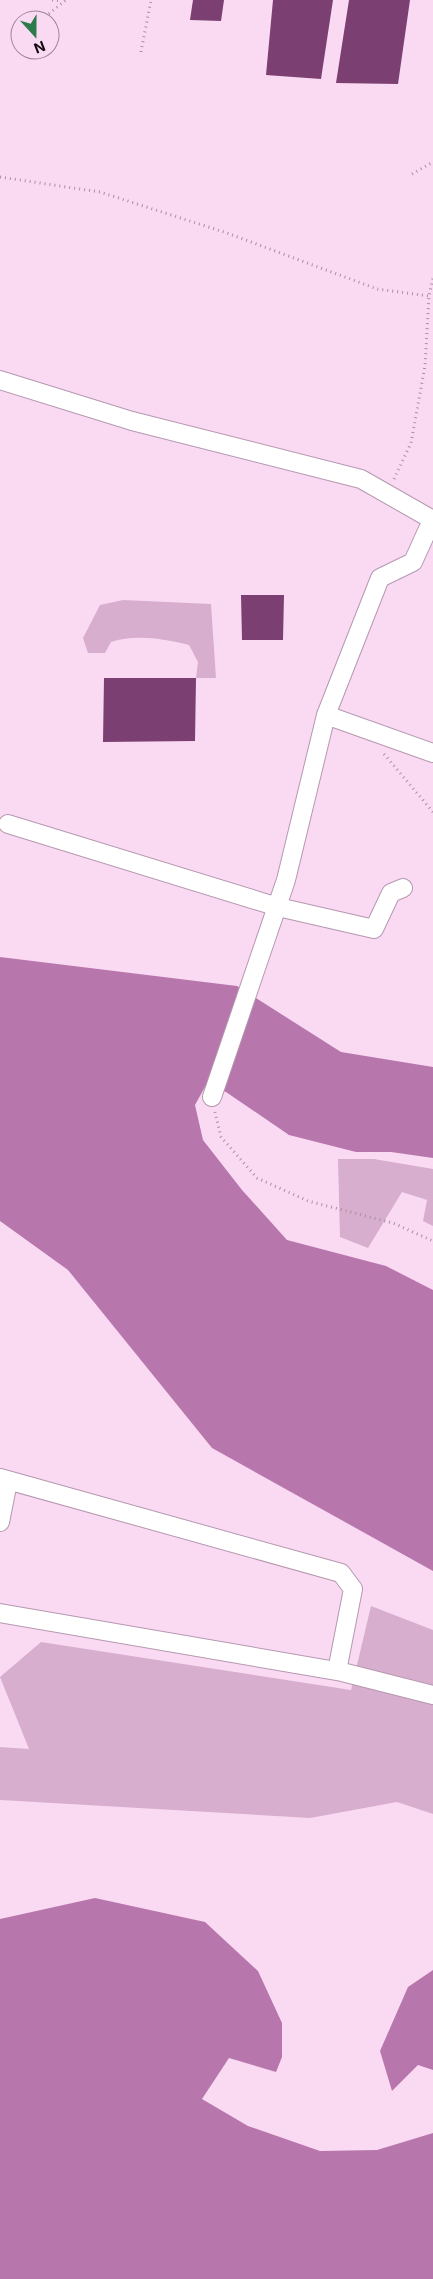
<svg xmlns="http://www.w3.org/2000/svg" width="433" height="2279" font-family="Inter,sans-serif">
  <rect width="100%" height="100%" fill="#fadaf3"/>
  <path fill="#d8aecf" d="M 123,600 L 211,604 L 216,678 L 196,678 L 198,662 L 189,645 C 165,639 135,634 111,642 L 105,653 L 88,653 L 83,638 L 100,605 Z
    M 338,1159 L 374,1159 L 433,1169 L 433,1226 L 423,1221 L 427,1200 L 402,1192 L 368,1248 L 340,1237 Z
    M 371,1606 L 433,1630 L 433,1814 L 397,1802 L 310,1818 L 0,1800 L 0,1747 L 29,1749 L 0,1677 L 41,1642 L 351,1690 Z"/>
  <path fill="#b877ac" d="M 0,957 L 237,986 L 341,1052 L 433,1067 L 433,1158 L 391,1152 L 356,1152 L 289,1135 L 226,1092 L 206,1085 L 195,1105 L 203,1140 L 242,1190 L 287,1240 L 386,1266 L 433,1290 L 433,1571 L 212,1448 L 68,1270 L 0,1221 Z
    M 95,1898 L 205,1922 L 258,1971 L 282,2023 L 282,2057 L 276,2072 L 229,2058 L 202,2099 L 248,2126 L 320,2151 L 377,2150 L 433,2133 L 433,2279 L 0,2279 L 0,1919 Z
    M 433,1970 L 433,2070 L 418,2065 L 392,2091 L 380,2051 L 408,1987 Z"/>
  <path fill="#7b3f72" d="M 193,0 L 224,0 L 221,21 L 190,20 Z
    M 273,0 L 333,0 L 321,79 L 266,75 Z
    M 349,0 L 410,0 L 398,84 L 336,83 Z
    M 241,595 L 284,595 L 283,640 L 242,640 Z
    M 104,678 L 196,678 L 195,741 L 103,742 Z"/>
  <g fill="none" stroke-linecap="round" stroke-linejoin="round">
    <g stroke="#b598af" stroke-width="20">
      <path id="minor" d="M 0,380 L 132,421 L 361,479 L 433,520
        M 326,715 L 433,753
        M 8,824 L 278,907 L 374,929 L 391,893 L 403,888
        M 212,1097 L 286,880 L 326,715 L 380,578 L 413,562 L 432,520
        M 0,1478 L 341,1573 L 353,1589 L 337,1671
        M 0,1522 L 8,1482
        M 0,1613 L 342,1672 L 433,1695"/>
    </g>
    <path stroke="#a890a3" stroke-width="3" stroke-dasharray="1 4" stroke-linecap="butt" d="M 52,0 L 62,1
      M 41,20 L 66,0
      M 141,52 L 151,0
      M 412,174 L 433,162
      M 0,177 L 100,192 L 227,233 L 377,289 L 429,296
      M 394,479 L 411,443 L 425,366 L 429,296 L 433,278
      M 384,754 L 433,812
      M 215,1112 L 221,1137 L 257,1178 L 308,1201 L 393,1223 L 433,1241"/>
    <use href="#minor" stroke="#fff" stroke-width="18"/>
  </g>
  <g transform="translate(35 35) rotate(159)"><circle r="24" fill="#fadaf3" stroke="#9e8699"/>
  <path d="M0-4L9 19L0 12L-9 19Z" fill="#2d7b4c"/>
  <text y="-8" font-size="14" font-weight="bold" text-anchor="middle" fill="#140912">N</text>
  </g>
</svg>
